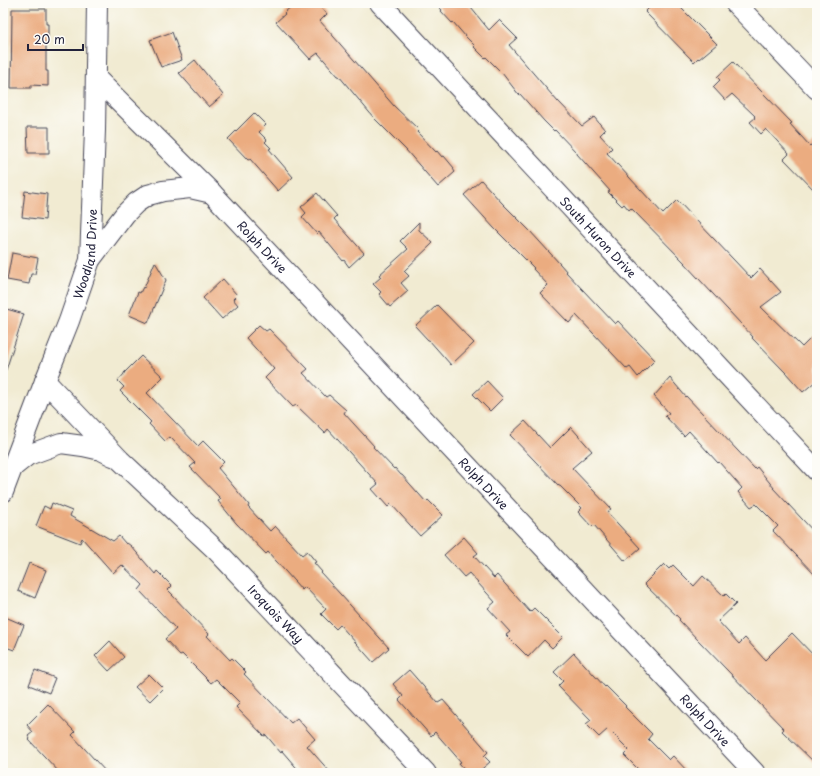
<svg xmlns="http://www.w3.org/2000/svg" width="820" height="776" font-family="'Playpen Sans',sans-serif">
  <rect width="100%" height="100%" fill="#fdfcf7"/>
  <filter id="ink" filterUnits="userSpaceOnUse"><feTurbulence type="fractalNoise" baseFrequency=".025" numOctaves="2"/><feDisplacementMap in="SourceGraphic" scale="8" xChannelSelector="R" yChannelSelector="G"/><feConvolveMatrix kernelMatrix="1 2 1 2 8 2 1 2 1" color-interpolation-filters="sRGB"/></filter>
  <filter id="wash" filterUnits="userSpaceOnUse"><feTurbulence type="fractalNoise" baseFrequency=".012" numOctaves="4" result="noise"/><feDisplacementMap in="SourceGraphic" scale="16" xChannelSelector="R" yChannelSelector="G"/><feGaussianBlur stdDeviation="0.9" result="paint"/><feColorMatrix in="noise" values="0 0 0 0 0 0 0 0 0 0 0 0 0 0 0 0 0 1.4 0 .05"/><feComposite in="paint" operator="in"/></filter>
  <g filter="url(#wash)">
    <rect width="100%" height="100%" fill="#f1ebd2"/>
    <g id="blocks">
      <path fill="#ebac80" d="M 295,3 L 318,3 L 327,14 L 320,21 L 368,76 L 394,106 L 419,130 L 417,132 L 436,152 L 437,151 L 442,157 L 444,156 L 454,168 L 453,169 L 455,172 L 438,187 L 406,150 L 374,118 L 339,76 L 338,76 L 318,53 L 310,59 L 276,22 L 285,14 L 284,13 Z
        M 435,3 L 467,3 L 489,30 L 499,20 L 517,38 L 509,45 L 558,102 L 558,101 L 582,126 L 594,117 L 605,130 L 600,135 L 612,148 L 607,153 L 663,214 L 677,200 L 751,278 L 760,269 L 781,292 L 761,307 L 802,347 L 817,332 L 817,380 L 803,392 L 785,372 L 752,338 L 753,337 L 742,325 L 684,263 L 685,263 L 631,208 L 629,210 L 624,204 L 622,206 L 608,192 L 610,191 L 577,154 L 577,153 L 555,130 L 554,131 L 544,121 L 520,94 L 519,95 L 502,73 L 486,57 L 485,58 L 474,47 L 475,46 L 466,37 L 453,22 L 452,23 L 441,11 L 442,10 Z
        M 654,3 L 676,3 L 717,44 L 699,59 L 698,58 L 694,62 L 645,12 Z
        M 12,9 L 46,9 L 46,24 L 48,24 L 48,42 L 46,42 L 46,71 L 48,71 L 48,86 L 31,85 L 31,88 L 11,88 Z
        M 172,32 L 182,60 L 161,67 L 150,40 Z
        M 195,60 L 223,95 L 209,107 L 179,73 Z
        M 733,62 L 792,123 L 790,124 L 810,146 L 817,139 L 817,193 L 784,159 L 789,154 L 766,129 L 761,134 L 750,122 L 755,118 L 754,117 L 755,116 L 732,94 L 725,100 L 713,87 L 720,80 L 717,77 Z
        M 254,113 L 266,125 L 259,132 L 267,140 L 265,142 L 271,148 L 269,149 L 293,177 L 278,191 L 250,159 L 248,160 L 228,139 Z
        M 27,127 L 49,127 L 49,153 L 28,153 Z
        M 481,180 L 502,203 L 529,230 L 560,264 L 567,272 L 566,272 L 615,324 L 618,321 L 655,360 L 638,377 L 630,367 L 627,369 L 576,315 L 569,323 L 540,293 L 548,285 L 533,269 L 534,268 L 494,228 L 464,195 Z
        M 25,191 L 47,194 L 45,220 L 22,217 Z
        M 317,193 L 337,216 L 334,219 L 364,253 L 349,267 L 344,260 L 343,261 L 319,232 L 317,234 L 302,217 L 306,213 L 301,207 Z
        M 419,222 L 419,230 L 433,243 L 404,271 L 409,276 L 401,283 L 408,291 L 390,307 L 379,294 L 381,292 L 373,284 L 381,277 L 379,275 L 408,249 L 400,241 Z
        M 12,253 L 38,258 L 35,274 L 31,274 L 29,284 L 7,280 Z
        M 155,262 L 166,280 L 148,323 L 129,315 L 138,292 L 140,293 L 143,287 L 144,288 Z
        M 223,279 L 237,295 L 233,299 L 238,305 L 222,319 L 203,298 Z
        M 437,305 L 474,343 L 451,365 L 429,340 L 428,340 L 415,326 Z
        M 3,308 L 24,314 L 6,370 L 3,369 Z
        M 259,325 L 266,331 L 269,329 L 308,369 L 303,373 L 326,397 L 329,395 L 346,410 L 344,413 L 374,446 L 373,447 L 394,469 L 395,468 L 401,475 L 402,475 L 426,502 L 428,500 L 443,515 L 420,536 L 391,504 L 388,507 L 372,489 L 378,484 L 328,429 L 325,433 L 296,405 L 293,407 L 265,378 L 274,369 L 246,338 Z
        M 141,356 L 163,377 L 147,393 L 198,446 L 203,441 L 224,462 L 218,468 L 249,505 L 248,507 L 270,531 L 275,526 L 302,555 L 307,551 L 316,562 L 314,563 L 322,572 L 321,573 L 370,627 L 389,648 L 373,662 L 340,625 L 336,629 L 321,614 L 326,609 L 305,587 L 302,590 L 268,552 L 266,554 L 236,523 L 218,501 L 221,499 L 190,467 L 195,463 L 170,437 L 165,441 L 149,424 L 151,422 L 120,391 L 124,387 L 118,381 L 124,374 L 124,373 Z
        M 670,378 L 686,397 L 686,396 L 755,469 L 757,467 L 774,488 L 773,488 L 817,535 L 817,577 L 773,531 L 778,526 L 756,504 L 751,507 L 738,492 L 742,488 L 719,462 L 718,463 L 689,431 L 684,436 L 665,416 L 669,413 L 654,396 Z
        M 487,381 L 503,398 L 490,411 L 473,394 Z
        M 525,421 L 550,448 L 571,427 L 592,451 L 572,468 L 611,509 L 607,512 L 640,548 L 625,561 L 594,525 L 592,527 L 578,512 L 582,508 L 560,486 L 559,486 L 510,435 Z
        M 52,503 L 72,511 L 70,516 L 113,541 L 119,536 L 126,544 L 127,543 L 131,546 L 155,574 L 157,571 L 172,586 L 168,590 L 173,595 L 172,595 L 209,634 L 207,636 L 230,660 L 232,658 L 246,672 L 244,674 L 291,723 L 297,718 L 315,739 L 307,746 L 331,773 L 301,773 L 282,751 L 281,753 L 266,735 L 264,736 L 236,707 L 240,703 L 216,679 L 211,683 L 182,654 L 180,655 L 165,639 L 176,629 L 139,590 L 143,585 L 122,565 L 113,573 L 82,538 L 80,543 L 36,526 L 44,506 L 50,509 Z
        M 464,537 L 478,553 L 474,556 L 494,578 L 497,575 L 530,612 L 534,608 L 563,637 L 552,648 L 544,640 L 528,657 L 506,635 L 510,632 L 488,608 L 495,602 L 469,573 L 464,577 L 444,555 Z
        M 29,563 L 46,570 L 35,598 L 18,591 Z
        M 664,564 L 669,569 L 673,565 L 694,586 L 703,576 L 724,596 L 726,594 L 736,604 L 718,621 L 739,644 L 745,638 L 765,660 L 792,633 L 817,659 L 817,765 L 782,731 L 784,729 L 698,640 L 679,620 L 680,619 L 644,584 Z
        M 3,616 L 24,625 L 14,650 L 3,646 Z
        M 110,641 L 124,657 L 109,671 L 95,656 Z
        M 574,653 L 605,687 L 606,686 L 626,706 L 625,707 L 652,734 L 648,739 L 669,760 L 673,756 L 689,773 L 642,773 L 624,755 L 629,750 L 608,729 L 599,737 L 586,724 L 591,720 L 558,686 L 563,681 L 554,672 Z
        M 35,670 L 55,678 L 49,693 L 29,685 Z
        M 409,670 L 438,703 L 443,700 L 488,752 L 484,756 L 490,762 L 477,773 L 468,773 L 459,763 L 461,762 L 435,732 L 431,736 L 399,700 L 403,696 L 393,684 Z
        M 149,674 L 163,688 L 150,701 L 135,687 Z
        M 48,704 L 75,732 L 72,735 L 107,773 L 60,773 L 29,740 L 30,739 L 28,736 L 33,732 L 27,725 Z"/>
    </g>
  </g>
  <g filter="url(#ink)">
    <use href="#blocks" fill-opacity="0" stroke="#414052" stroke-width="1"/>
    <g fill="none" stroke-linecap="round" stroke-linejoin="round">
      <g stroke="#414052" stroke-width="22">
        <g id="minor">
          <path id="s1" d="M 380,3 L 817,471"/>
          <path d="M 735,3 L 817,89"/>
          <path id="s2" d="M 96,78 L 212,193 L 755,773"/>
          <path d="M 90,260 L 125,214 L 136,203 L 148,195 L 163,191 L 190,188 L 212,193"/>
          <path id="s3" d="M 45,381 L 120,460 L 216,550 L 426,773"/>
          <path d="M 13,467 L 28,455 L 61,443 L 83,446 L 101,450 L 113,456"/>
          <path id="s4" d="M 3,492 L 45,381 L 69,321 L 90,260 L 95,130 L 97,3"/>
        </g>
      </g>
      <use href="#minor" stroke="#fff" stroke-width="20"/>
    </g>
  </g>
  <g text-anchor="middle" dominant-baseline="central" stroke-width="4" stroke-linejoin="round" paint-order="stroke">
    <g font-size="12" fill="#22223b" stroke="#fdfcf7">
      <text stroke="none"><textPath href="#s1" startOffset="320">South Huron Drive</textPath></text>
      <text stroke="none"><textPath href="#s2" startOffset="237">Rolph Drive</textPath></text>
      <text stroke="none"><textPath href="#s4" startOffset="253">Woodland Drive</textPath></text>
      <text stroke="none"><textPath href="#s2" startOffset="561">Rolph Drive</textPath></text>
      <text stroke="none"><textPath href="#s3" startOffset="328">Iroquois Way</textPath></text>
      <text stroke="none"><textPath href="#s2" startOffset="885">Rolph Drive</textPath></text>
    </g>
  </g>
  <rect width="820" height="776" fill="none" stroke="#fdfcf7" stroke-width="16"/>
  <path d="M28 44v6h55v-6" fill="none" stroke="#22223b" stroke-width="2"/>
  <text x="34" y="44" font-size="12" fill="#22223b" stroke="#fdfcf7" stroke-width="3" paint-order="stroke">20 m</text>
</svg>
